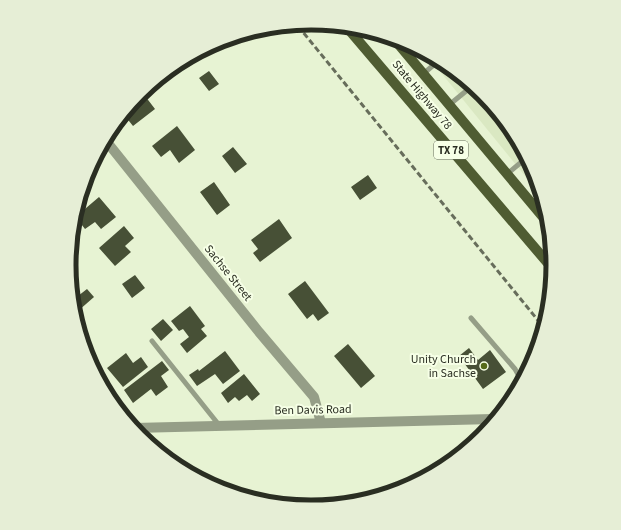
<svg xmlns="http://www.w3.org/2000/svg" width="621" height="530" font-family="'Source Sans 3',sans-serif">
  <rect width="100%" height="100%" fill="#e7f3d3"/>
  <path fill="#dae8c2" d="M 430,59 L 482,94 L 534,173 L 538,192 Z"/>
  <path fill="#475036" d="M 209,71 L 219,84 L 209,91 L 199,78 Z
    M 142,92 L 155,109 L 133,126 L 125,116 Z
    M 177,126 L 195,150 L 179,163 L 170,150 L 161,157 L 152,146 Z
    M 233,147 L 247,164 L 235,173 L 222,156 Z
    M 368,175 L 377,188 L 360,200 L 351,187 Z
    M 86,176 L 93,184 L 83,192 Z
    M 214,182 L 230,205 L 217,215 L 200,192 Z
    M 99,197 L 116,217 L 101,229 L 95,222 L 85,229 L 78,220 L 79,214 Z
    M 279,219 L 292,238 L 260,262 L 253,253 L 258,249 L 251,240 Z
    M 124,226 L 134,238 L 125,246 L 131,252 L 115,266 L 99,248 Z
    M 135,275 L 145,288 L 132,298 L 122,284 Z
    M 305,281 L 329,313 L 318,321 L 313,314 L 307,319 L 288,294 Z
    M 87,289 L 94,297 L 78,311 L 74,290 L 78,296 Z
    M 190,306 L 205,326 L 201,329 L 207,336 L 187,353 L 180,344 L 189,337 L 183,329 L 179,331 L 171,321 Z
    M 163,319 L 173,330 L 161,341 L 151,329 Z
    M 348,344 L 375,376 L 361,388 L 334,356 Z
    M 469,348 L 478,360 L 490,350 L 506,372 L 483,389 L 459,356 Z
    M 225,351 L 240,371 L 223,384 L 215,374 L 197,386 L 189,375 L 198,369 L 199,371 Z
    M 126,353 L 133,363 L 141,357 L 148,367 L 123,387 L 107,368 Z
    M 162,361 L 169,370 L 161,376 L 168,387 L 156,396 L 151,389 L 133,403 L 124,390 Z
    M 244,374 L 260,394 L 252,401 L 247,395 L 239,401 L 235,397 L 228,403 L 221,393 Z"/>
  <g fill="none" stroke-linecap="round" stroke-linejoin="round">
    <path stroke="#959e87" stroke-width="5" d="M 423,74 L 436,63
      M 449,105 L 471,87
      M 507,174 L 525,159
      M 471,318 L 515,369 L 520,378
      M 152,341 L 219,425"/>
    <path stroke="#959e87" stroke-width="10" d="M 107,142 L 259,332 L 314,397 L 321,423
      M 134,428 L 493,419"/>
    <path stroke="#4f5c32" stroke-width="10" d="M 350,31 L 552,268
      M 395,40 L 543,217"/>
    <path stroke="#676d5b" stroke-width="3" stroke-dasharray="6 3" stroke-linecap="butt" d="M 298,26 L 541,324"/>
  </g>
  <circle fill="#556a19" stroke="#f6ffe6" stroke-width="1.5" cx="484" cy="366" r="4"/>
  <g text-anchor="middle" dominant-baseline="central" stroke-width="4" stroke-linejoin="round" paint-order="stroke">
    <rect fill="#f6ffe6" stroke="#676d5d" stroke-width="1" x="434" y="141" width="34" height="18" rx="3"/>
    <g font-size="11" font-weight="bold" fill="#2a2e22">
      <text x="451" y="150">TX 78</text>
    </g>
    <g font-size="12" fill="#2a2e22" stroke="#f6ffe6">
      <text transform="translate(422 95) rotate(50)">State Highway 78</text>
      <text transform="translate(228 273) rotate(51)">Sachse Street</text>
      <text transform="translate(313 410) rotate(-1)">Ben Davis Road</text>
    </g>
    <g font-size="12" fill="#2a2e22" stroke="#f6ffe6" text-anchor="end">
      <text x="476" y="359">Unity Church<tspan x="476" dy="14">in Sachse</tspan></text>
    </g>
  </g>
  <path d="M0 0H621V530H0ZM76 265a235 235 0 1 1 470 0a235 235 0 1 1-470 0Z" fill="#e6eed6" fill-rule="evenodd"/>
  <path fill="none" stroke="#2a2e22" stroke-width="5" d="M76 265a235 235 0 1 1 470 0a235 235 0 1 1-470 0Z"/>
</svg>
